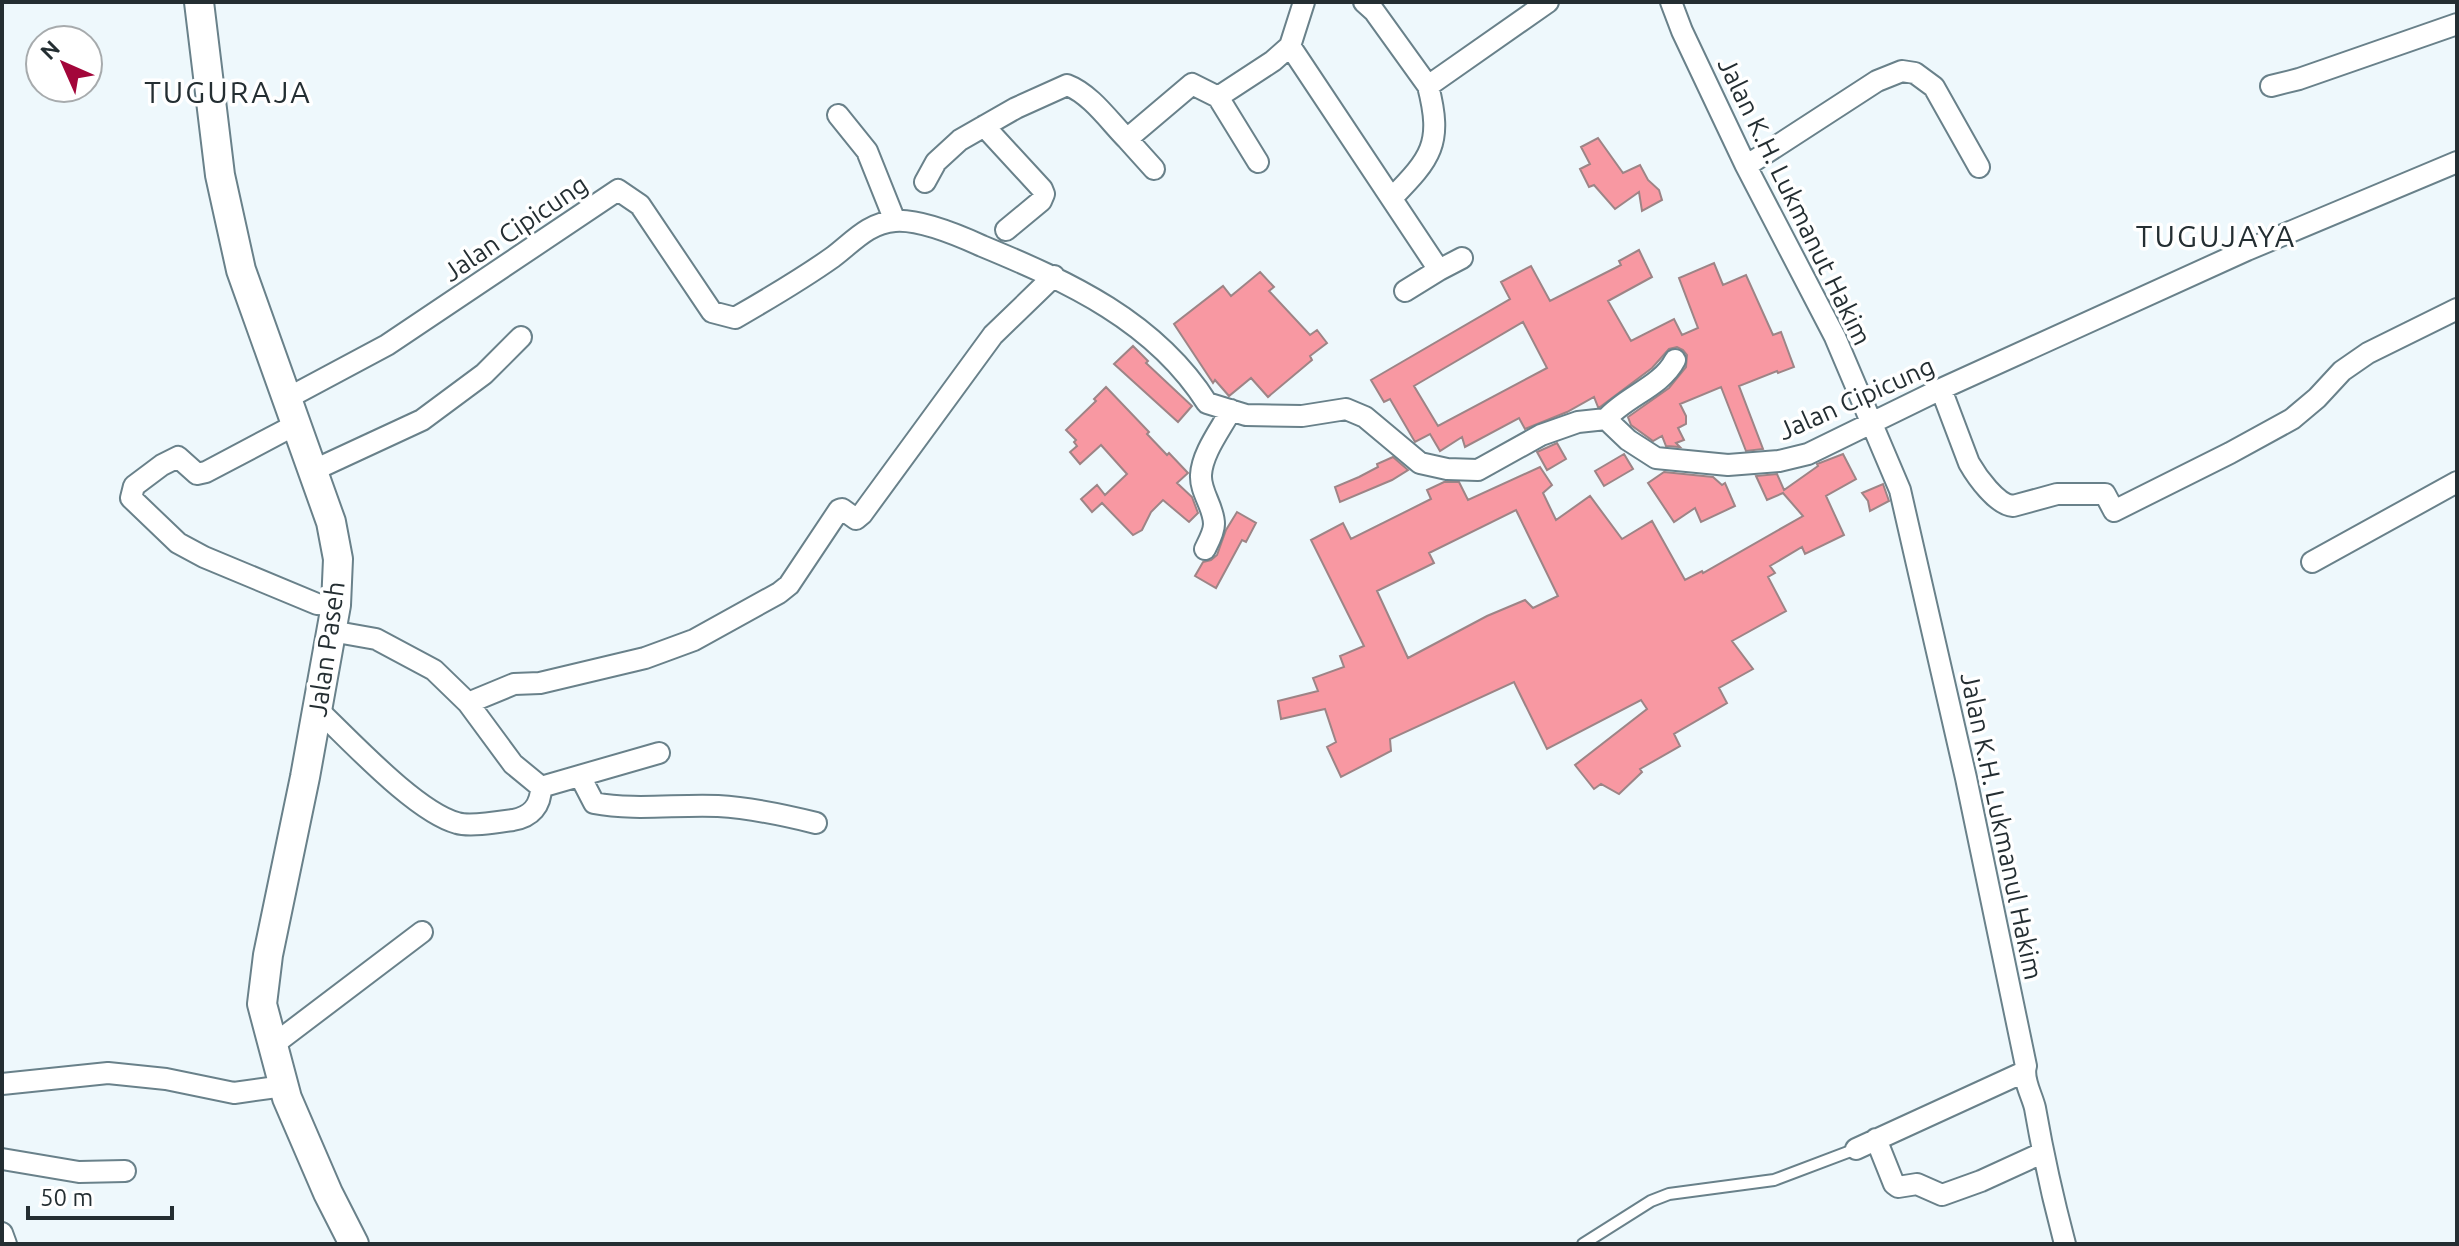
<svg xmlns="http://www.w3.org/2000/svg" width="2459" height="1246" font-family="Ubuntu,sans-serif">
  <rect width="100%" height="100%" fill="#eef8fc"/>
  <path fill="#f898a2" stroke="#9d8486" stroke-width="2" fill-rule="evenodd" d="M 1598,138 L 1623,173 L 1640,165 L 1648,180 L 1659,190 L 1662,200 L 1642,211 L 1639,192 L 1615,209 L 1594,185 L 1589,187 L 1580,169 L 1590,164 L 1581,147 Z
    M 1639,250 L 1652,277 L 1608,301 L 1631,341 L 1674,319 L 1682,335 L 1698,328 L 1679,278 L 1714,263 L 1723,285 L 1746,275 L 1773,335 L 1781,332 L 1794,367 L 1778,373 L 1777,371 L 1739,386 L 1763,449 L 1746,451 L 1721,387 L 1680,404 L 1686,416 L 1686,424 L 1678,428 L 1684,440 L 1676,443 L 1680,447 L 1666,446 L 1662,436 L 1653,441 L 1631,425 L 1628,417 L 1669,388 L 1686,367 L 1687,355 L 1683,350 L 1677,347 L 1669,349 L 1652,368 L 1600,407 L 1598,407 L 1594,397 L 1567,412 L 1525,429 L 1519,418 L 1465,447 L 1462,437 L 1440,451 L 1430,434 L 1415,442 L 1390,399 L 1384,402 L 1371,380 L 1510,299 L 1501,282 L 1531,266 L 1550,301 L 1621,265 L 1619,261 ZM 1523,322 L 1547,368 L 1438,426 L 1414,386 Z
    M 1260,272 L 1274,287 L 1269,291 L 1310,335 L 1317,330 L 1327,343 L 1310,356 L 1312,360 L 1268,397 L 1251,378 L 1229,396 L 1215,380 L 1213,383 L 1174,324 L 1223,286 L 1231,296 Z
    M 1133,346 L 1148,361 L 1146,363 L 1192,406 L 1178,422 L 1114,364 Z
    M 1106,387 L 1149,432 L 1147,434 L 1167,455 L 1169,453 L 1188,473 L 1177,483 L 1192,497 L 1198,513 L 1189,522 L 1163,500 L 1151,512 L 1142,530 L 1133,535 L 1102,503 L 1092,512 L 1081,499 L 1097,485 L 1105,495 L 1127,474 L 1101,445 L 1080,464 L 1070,452 L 1077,446 L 1074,442 L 1076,440 L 1066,430 L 1096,401 L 1094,399 Z
    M 1557,443 L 1566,459 L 1547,470 L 1537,452 Z
    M 1624,454 L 1633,469 L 1604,486 L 1595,471 Z
    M 1843,454 L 1856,479 L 1826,496 L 1844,535 L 1805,554 L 1802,547 L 1770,566 L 1775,573 L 1768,577 L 1786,611 L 1732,641 L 1753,669 L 1719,688 L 1727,703 L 1674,734 L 1680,746 L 1640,769 L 1642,772 L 1619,794 L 1601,784 L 1594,789 L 1575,765 L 1647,709 L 1641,700 L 1547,749 L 1514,682 L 1390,739 L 1391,751 L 1341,777 L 1327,747 L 1336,742 L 1325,709 L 1281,719 L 1278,701 L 1318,691 L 1313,678 L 1344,667 L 1340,656 L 1364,646 L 1311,540 L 1343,523 L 1351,539 L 1431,499 L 1427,490 L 1444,482 L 1459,482 L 1468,500 L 1540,467 L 1552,485 L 1543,493 L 1556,520 L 1590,496 L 1622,539 L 1652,521 L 1685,580 L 1702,571 L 1703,573 L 1803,516 L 1783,493 L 1767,500 L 1756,476 L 1777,474 L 1784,490 L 1818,466 L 1817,464 ZM 1516,510 L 1558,596 L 1533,608 L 1525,600 L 1487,616 L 1408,658 L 1377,591 L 1434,563 L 1429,553 Z
    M 1393,457 L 1408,470 L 1392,480 L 1340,502 L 1335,487 L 1359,477 L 1378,467 L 1377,464 Z
    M 1664,472 L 1713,477 L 1722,485 L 1725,483 L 1735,506 L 1701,522 L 1695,508 L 1674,522 L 1648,483 Z
    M 1883,484 L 1889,501 L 1870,511 L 1868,501 L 1862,493 Z
    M 1237,512 L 1256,523 L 1246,542 L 1242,540 L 1216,588 L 1195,576 L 1203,562 L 1211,560 L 1217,555 L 1226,530 Z"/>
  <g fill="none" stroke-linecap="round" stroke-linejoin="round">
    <g stroke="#69818a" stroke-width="14">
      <path id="lane" d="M 1583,1244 L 1651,1201 L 1669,1194 L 1774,1180 L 1856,1149"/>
    </g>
    <g stroke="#69818a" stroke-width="24">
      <path id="street" d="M 1364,2 L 1374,11 L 1428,86 L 1548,2
        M 1671,2 L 1682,31 L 1746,166 L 1835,337 L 1900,490 L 1966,778 L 2026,1066 C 2022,1079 2032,1095 2035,1108 C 2043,1154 2053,1199 2065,1244
        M 1290,46 L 1439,270 L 1462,258
        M 2271,86 L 2299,79 L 2457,24
        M 838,115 L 867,151 L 895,221
        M 984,126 L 1042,189 L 1044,194 L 1041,201 L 1006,230
        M 1127,139 L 1154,169
        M 1258,162 L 1218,97 L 1273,61 L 1290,46 L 1304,2
        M 1746,166 L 1877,81 L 1902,71 L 1915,73 L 1934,87 L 1979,167
        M 925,182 L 936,162 L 960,140 L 1016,108 L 1067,85 C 1091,94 1110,122 1127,139 L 1192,84 L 1218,97
        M 1392,198 C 1431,158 1443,144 1428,86
        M 1405,291 L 1439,270
        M 1941,389 L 1969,463 C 1977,477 1997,505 2013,506 L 2057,494 L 2105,494 L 2114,511 L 2230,453 L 2292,419 L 2317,398 L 2342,371 L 2368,353 L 2457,309
        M 286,399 L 387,345 L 618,190 L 640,205 L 712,312 L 735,318 C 768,299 802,279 833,257 C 853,242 868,223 895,221 C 919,219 960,236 982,246 C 1069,282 1155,321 1207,403 L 1246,415 L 1302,416 L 1346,409 L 1365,417 L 1420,463 L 1447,469 L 1478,470 L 1541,435 L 1578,422 L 1606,419 L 1628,440 L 1656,458 L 1728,465 L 1779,461 L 1808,454 L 1941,389 L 2247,250 L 2457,162
        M 1606,419 C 1626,396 1661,387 1675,360
        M 295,425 L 206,472 L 197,474 L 178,457 L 162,465 L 134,486 L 131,498 L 178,543 L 204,557 L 317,604 L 336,605
        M 312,471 L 422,420 L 484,374 L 521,337
        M 1205,549 C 1209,541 1214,532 1214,524 C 1214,507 1200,492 1201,475 C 1202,453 1221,429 1231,410
        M 2312,562 L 2457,482
        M 331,631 L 376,639 L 434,670 L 468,703 L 513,764 L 541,787 L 659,753
        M 468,703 L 514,684 L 540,683 L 645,658 L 694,640 L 779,593 L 789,585 L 839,510 L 842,509 L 856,519 L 862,514 L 993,335 L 1054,276
        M 318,710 C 351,741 416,812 457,823 C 470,827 499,822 513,820 C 531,817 541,806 541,787
        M 580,776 L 594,803 C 635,811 677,804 718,806 C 751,808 784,815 816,823
        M 273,1045 L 422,932
        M 2,1084 L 108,1073 L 166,1079 L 234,1093 L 284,1086
        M 1876,1139 L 1894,1184 L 1898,1187 L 1917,1184 L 1942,1195 L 1981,1181 L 2042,1153
        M 1856,1149 L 2024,1072
        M 2,1159 L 79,1172 L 125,1171
        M 2,1233 L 6,1244"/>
    </g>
    <g stroke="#69818a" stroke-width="32">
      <path id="secondary" d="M 199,2 L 220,175 L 241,270 L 331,522 L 338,559 L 336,605 L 305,777 L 268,955 L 262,1004 L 287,1098 L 328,1193 L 354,1244"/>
    </g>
    <use href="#lane" stroke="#fff" stroke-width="10"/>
    <use href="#street" stroke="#fff" stroke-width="20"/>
    <use href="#secondary" stroke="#fff" stroke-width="28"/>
  </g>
  <g text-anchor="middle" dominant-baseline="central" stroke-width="7" stroke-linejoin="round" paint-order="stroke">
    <g font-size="26" fill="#242e32" stroke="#fff">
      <text transform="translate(1795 201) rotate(64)">Jalan K.H. Lukmanut Hakim</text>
      <text transform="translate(515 228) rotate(-34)">Jalan Cipicung</text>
      <text transform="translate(1856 398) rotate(-24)">Jalan Cipicung</text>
      <text transform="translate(326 649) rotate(-82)">Jalan Paseh</text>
      <text transform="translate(2002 826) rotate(78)">Jalan K.H. Lukmanul Hakim</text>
    </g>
    <g font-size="30" letter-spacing="2" fill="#242e32" stroke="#fff">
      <text x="228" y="92">TUGURAJA</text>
      <text x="2216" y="236">TUGUJAYA</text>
    </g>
  </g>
  <rect width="2459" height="1246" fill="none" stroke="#242e32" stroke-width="8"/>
  <g transform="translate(64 64) rotate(315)"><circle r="38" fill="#ffffff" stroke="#a7abad" stroke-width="2"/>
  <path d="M0-6L14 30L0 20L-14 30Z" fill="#a3063a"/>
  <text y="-12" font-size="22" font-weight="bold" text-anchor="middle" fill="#242e32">N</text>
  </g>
  <path d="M28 1206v12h144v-12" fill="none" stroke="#242e32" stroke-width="4"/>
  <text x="40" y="1206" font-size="24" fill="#242e32" stroke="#ffffff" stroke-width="6" paint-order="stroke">50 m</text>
</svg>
